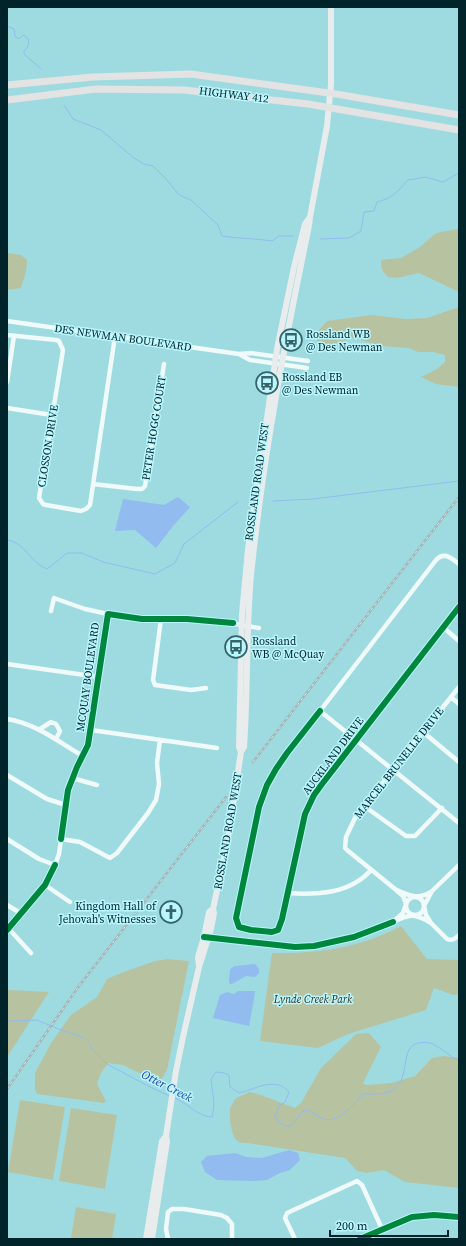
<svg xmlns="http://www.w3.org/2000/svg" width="466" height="1246" font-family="'Source Serif 4',serif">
  <rect width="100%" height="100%" fill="#9edbe1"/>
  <path fill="#b7c2a1" d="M 458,229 L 459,229 L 459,292 L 419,273 L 397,278 L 388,277 L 382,270 L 381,260 L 401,258 L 420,247 L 436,233 Z
    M 7,253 L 21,255 L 27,260 L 26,272 L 21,288 L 7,290 Z
    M 459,307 L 459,387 L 436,384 L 421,377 L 437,369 L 445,362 L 445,355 L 433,352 L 418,352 L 409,348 L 381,346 L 353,338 L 337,344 L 328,349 L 325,346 L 320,346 L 317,342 L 317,338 L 319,330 L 327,321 L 371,315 L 406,319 L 427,318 Z
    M 401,926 L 427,959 L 459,960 L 459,994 L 453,995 L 434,988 L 426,1010 L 348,1034 L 318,1048 L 260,1041 L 272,953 C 318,954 360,948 401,926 Z
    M 168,959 L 189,961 L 167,1070 L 159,1083 L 123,1065 L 108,1063 L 100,1075 L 97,1084 L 106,1101 L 104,1103 L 37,1094 L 35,1090 L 35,1073 L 51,1043 L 71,1015 L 97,997 L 107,979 L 121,973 L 155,961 Z
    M 8,990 L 49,992 L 7,1057 L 7,992 Z
    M 369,1033 L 381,1047 L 363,1083 L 366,1085 L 392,1083 L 415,1076 L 432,1058 L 443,1056 L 459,1058 L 459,1188 L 405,1182 L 384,1170 L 367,1173 L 357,1171 L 345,1158 L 248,1143 C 245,1143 242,1143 239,1142 C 231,1138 229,1117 230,1109 C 231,1106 234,1101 236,1098 L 250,1092 L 261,1095 L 295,1108 L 301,1103 L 321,1068 L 356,1034 Z
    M 20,1100 L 65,1107 L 53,1180 L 8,1172 Z
    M 71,1108 L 117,1115 L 105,1189 L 59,1181 Z
    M 76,1207 L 116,1214 L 112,1239 L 71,1238 Z"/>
  <path fill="#92bbf0" d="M 178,497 L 190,507 L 174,525 L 156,548 L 135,530 L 115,531 L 123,499 L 164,505 Z
    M 255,964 L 259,969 L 259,973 L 255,977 L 246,976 L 232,984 L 230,984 L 229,981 L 230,969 L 235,966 Z
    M 238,991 L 255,991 L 254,999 L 249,1026 L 213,1018 L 220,995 L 227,992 L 234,994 Z
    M 289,1150 L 298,1153 L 300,1160 L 290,1170 L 280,1173 L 267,1180 L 254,1181 L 217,1180 L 205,1172 L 201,1162 L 207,1156 L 235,1153 L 246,1157 L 262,1158 Z"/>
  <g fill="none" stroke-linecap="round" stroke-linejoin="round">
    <path stroke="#92bbf0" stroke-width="1" d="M 7,26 L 14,29 L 15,36 L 19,39 L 23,35 C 31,39 30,45 24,51 L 24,54 L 41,69
      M 64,105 L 73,119 L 101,130 L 134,158 L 144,164 L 153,166 L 167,180 L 179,195 L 191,200 L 218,225 L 222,236 C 239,239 255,238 272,241 L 279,236 L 293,236
      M 320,239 L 349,238 L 361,231 L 364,212 L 374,211 L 377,202 C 393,198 397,192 408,180 L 425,177 L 443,182 L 459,173
      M 273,501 L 313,499 L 459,481
      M 7,540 C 20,541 27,554 36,562 C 39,565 43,567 47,569 L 67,553 L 82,553 L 103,562 L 155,574 L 175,563 L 184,544 L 238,502
      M 7,1021 L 37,1020 L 61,1030 L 85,1038 L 89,1042 L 93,1050 L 107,1064 L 152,1088 L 170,1096
      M 175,1098 C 188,1104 199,1117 212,1117 C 216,1101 212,1094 211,1079 L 216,1072 L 224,1073 L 229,1075 L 230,1087 L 239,1093 C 256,1089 275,1076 289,1092 L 285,1102 L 279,1106 L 275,1116 C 279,1122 283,1127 291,1126 L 303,1111 L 308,1110 C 313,1113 319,1117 324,1119 C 338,1124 355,1103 363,1094 C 373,1094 384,1095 393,1090 C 411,1079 399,1048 418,1043 C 423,1042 428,1042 433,1044 C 442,1049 450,1056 459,1061"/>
    <path stroke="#f0fafa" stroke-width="4.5" d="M 7,321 L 239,354 L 250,360 L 307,368
      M 7,335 L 56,340 L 59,341 L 63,350 L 39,498 L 43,504 L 46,505 L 81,511 L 86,509 L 90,505 L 115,336
      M 239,354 L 251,353 L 308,361
      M 7,382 L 14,336
      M 7,408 L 52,415
      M 93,484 L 137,489 L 142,489 L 145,486 L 164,364
      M 459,564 C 451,558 444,551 436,560 L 320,711 L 459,823
      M 51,611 L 54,598 L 85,609 L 108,614 L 142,619 L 211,620 L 259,628
      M 161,619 L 153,680 L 155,685 L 191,690 L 206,688
      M 444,628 L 459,641
      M 7,664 L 99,677
      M 451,697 L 459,704
      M 320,711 L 287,753 L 276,769 L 267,785 L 259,807 L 236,918 L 239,927 L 251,930 L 272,932 L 278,930 L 282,919 L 305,814 L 314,795 L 322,784 L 459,607
      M 7,719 C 37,724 57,741 83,756
      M 40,729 L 51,722 L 56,724 L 60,731 L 56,739
      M 91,730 L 217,748
      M 423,732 L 459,762
      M 7,775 L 47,799 L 66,805
      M 72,778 L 97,785
      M 364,806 L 406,836 L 415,836 L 442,808
      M 7,839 L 39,859 L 55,865
      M 61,839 L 80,842 L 110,858 L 117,853 L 148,813 L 156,800 L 159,784 L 157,763 L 160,740
      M 45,885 L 70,902
      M 395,889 L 347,850 L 345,848 L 346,837 L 355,818 L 459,687
      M 395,889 C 408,896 420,900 432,891 L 424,906 L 426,915 L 431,923 C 415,913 409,914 393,922 L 403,913 L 406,904 L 403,896 Z
      M 432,891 L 459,865
      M 287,893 C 317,895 350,894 371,870
      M406 906a9 9 0 1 1 18 0a9 9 0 1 1-18 0Z
      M 7,905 L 22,914
      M 431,923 L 447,939 C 452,941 455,939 459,935
      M 9,929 L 31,953
      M 7,930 L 45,885 L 55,865 L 59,854 L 68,790 L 77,767 L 88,745 L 108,614
      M 206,937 L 295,947 L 314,946 L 354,937 L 393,922
      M 168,1239 L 166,1229 L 168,1212 L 172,1209 L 184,1209 L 221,1215 L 227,1218 L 232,1224 L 232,1239
      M 295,1239 L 285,1218 L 287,1213 L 357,1181 L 362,1185 L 382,1229
      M 360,1239 L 412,1217 L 434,1215 L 459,1217"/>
    <path stroke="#e8ecec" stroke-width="6" d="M 241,752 L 239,747 L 242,614 L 248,549 L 277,349 L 294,267 L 305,224 L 310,217
      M 199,966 L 198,957 L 204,937 L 209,912 L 213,909
      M 146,1239 L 162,1141 L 166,1136
      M 152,1239 L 167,1141 L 166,1136 L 176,1071 L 183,1037 L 199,967 L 211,929 L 214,913 L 213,909 L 227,844 L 241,752 L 244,747 C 248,690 246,632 251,575 C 263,457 285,341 309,226 L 310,217 L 327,126 L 331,84 L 331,7"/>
    <path stroke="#e3e3e3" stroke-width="7" d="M 7,85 L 93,77 L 191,74 L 336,94 L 459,115
      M 7,100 L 96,89 L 184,90 L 308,104 L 459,130"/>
    <g stroke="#a6b5b6" stroke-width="2.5">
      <path id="rail" d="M 253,762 L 459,497
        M 7,1089 L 79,986 L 226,797"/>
    </g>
    <use href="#rail" stroke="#b9f6fe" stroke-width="1" stroke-dasharray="3" stroke-linecap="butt"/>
    <g stroke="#b9f6fe" stroke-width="8">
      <path id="cycleway" d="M 320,711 L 287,753 L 276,769 L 267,785 L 259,807 L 236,918 L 239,927 L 251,930 L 272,932 L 278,930 L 282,919 L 305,814 L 314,795 L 322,784 L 459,607
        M 61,839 L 68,790 L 77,767 L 88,745 L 108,614 L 142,619 L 187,619 L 233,623
        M 7,930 L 45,885 L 55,865
        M 204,937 L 295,947 L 314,946 L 354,937 L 393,922
        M 360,1239 L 412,1217 L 434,1215 L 459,1217"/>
    </g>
    <use href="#cycleway" stroke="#00873e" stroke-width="6"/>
  </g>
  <defs>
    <g id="bus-ring" transform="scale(1.15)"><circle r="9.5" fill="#b9f6fe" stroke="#376469" stroke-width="1.5"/><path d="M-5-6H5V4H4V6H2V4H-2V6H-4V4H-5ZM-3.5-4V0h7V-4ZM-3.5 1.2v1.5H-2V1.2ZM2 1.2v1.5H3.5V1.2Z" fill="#376469"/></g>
    <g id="church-ring" transform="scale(1.15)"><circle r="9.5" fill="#b9f6fe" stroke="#376469" stroke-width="1.5"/><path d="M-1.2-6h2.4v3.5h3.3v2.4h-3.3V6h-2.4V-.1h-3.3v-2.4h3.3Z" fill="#376469"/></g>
  </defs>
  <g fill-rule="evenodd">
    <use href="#bus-ring" x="291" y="340"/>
    <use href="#bus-ring" x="267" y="383"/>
    <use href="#bus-ring" x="236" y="647"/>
    <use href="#church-ring" x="171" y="912"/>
  </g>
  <g text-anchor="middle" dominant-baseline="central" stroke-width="3" stroke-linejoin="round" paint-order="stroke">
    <g font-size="11" fill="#002429" stroke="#b9f6fe">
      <text transform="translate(234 95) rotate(7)">HIGHWAY 412</text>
      <text transform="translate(123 338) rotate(8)">DES NEWMAN BOULEVARD</text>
      <text transform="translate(154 428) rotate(-81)">PETER HOGG COURT</text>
      <text transform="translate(48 446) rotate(-81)">CLOSSON DRIVE</text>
      <text transform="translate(257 482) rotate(-82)">ROSSLAND ROAD WEST</text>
      <text transform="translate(88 677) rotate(-82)">MCQUAY BOULEVARD</text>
      <text transform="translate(333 756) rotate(-53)">AUCKLAND DRIVE</text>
      <text transform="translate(399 763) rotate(-52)">MARCEL BRUNELLE DRIVE</text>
      <text transform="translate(228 831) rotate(-80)">ROSSLAND ROAD WEST</text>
    </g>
    <g font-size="11" fill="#002429" stroke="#b9f6fe" text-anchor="start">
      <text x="306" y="334">Rossland WB<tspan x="306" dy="13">@ Des Newman</tspan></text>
      <text x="282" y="377">Rossland EB<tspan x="282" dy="13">@ Des Newman</tspan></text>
      <text x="252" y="641">Rossland<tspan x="252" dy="13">WB @ McQuay</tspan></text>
      <text x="156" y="906" text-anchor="end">Kingdom Hall of<tspan x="156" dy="13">Jehovah's Witnesses</tspan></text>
    </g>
    <g font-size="11" font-style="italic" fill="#382f1c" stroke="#b9f6fe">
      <text x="313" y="999">Lynde Creek Park</text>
    </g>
    <g font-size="12" font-style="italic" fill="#2040a8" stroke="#b9f6fe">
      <text transform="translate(167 1086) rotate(27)">Otter Creek</text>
    </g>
  </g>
  <rect width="466" height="1246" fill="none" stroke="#002429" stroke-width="16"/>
  <path d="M330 1230v6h118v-6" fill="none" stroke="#002429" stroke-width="2"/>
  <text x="336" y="1230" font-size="12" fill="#002429" stroke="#b9f6fe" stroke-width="3" paint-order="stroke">200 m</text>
</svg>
